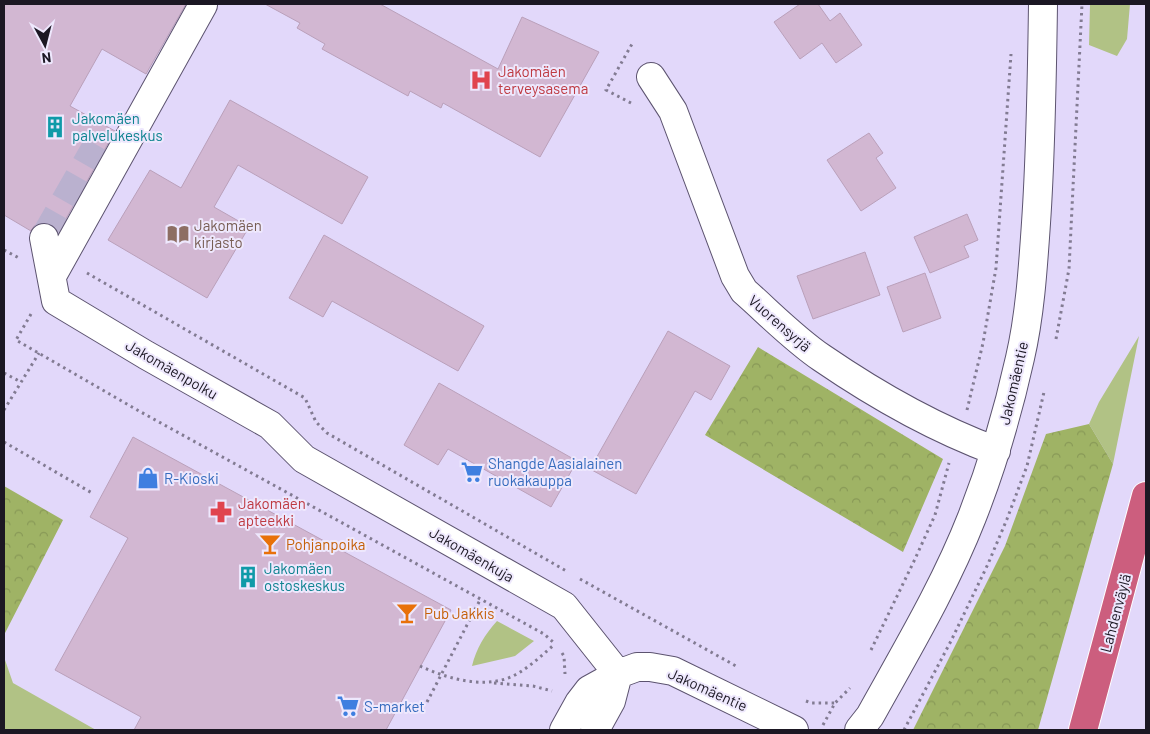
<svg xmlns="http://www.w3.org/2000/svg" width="1150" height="734" font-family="Barlow,sans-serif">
  <defs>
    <pattern id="forest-crowns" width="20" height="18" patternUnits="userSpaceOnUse" patternTransform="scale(1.25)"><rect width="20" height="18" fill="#9fb365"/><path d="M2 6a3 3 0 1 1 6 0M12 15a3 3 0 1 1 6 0" fill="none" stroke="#889957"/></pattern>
  </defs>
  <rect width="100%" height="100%" fill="#e2d8fa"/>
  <path fill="#b1c285" d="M 1090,4 L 1130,4 L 1127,39 L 1117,56 L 1089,45 Z
    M 1139,336 L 1113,464 L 1089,424 L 1099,402 Z
    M 497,621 L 534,641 L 515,656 L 472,666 C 476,649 485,634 497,621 Z
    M 4,657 L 13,683 L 96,730 L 4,730 Z"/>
  <path fill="url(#forest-crowns)" d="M 758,347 L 943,459 L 903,552 L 705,435 Z
    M 1089,424 L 1113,464 L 1038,730 L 913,730 L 1005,546 L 1046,434 Z
    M 4,486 L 63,520 L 4,635 Z"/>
  <path fill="#d2b7d2" stroke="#baa0ba" d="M 4,4 L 186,4 L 146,74 L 102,49 L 70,106 L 115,131 L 58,233 L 55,227 L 50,223 L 42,223 L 34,226 L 31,231 L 4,215 Z
    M 265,4 L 380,4 L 498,69 L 522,17 L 599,52 L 540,157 L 443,103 L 441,108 L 410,91 L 408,96 L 322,49 L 325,44 L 297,28 L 300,23 Z
    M 800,4 L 818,4 L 830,21 L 840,13 L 862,45 L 836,63 L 822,43 L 800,59 L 774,22 Z
    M 230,100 L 368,177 L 342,224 L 238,165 L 214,207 L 249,227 L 207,298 L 108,240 L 150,170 L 181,188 Z
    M 869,133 L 883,153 L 876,158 L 896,188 L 861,211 L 827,160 Z
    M 967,214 L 978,240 L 964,246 L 969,257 L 930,273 L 914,237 Z
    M 324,235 L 484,326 L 458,371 L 332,301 L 323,317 L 289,298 Z
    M 865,252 L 880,295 L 813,319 L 797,276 Z
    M 925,273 L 941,318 L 903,332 L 887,287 Z
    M 668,331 L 730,366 L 711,400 L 695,391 L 636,494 L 590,469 Z
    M 439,383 L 577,461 L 551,507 L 448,449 L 438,465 L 404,445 Z
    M 133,437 L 451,610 L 386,730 L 134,730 L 141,717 L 55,670 L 128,538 L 90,517 Z"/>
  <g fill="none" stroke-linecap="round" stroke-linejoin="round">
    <path stroke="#bab1cf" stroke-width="28" stroke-dasharray="28 14" stroke-linecap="butt" d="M 44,238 L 97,145"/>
    <g stroke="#5c536f" stroke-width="30">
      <path id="minor" d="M 651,77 L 673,111 L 735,276 L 744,291 C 769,313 794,339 822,358 C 876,395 934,428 996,451
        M 44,238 L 56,301 L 146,355 L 270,425 L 304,459 L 564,606 L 618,674
        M 52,276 L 203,5 L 201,4
        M 564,730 L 579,703 L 589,690 L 618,674 L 637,667 L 650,667 L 673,671 L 794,730
        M 595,730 L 611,701 L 618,674
        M 859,730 L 870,716 C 906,651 945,586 972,517 C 992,466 1008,412 1020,358 C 1030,315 1033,267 1036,223 C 1041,150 1042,77 1043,4"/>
    </g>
    <g stroke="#fff" stroke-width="30">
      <path id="highway" d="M 1083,730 L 1146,496"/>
    </g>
    <path stroke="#827b92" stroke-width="3" stroke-dasharray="2.5 4" stroke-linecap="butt" d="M 631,103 L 606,90 L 632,44
      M 4,250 L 19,258
      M 87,273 L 305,398 L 316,422 L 327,433 L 568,572
      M 31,314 L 16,340 L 139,411 L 544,634 L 553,642
      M 1056,339 L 1069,269 L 1082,4
      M 4,373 L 21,382
      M 4,410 L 39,353
      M 967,410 L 983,343 L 996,268 L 1011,54
      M 4,442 L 92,493
      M 580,579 L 736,666
      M 871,650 L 915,559 L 935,515 L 949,463
      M 562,653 L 564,656 L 565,674
      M 420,666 C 448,679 486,690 515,675 C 530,667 542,655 555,644
      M 494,683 L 533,686 L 552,691
      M 806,701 L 811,703 L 835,703
      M 427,702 L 480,600
      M 823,725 L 835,703 L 850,688
      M 904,730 L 951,641 L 988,564 L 1007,519 L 1027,466 L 1044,392"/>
    <use href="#minor" stroke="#fff" stroke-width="28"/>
    <use href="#highway" stroke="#cc5e7e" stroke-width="28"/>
  </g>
  <defs>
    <g id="hospital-bare" transform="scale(1.725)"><path d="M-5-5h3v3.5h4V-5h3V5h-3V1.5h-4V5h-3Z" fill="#e0444e" stroke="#eee8fd" stroke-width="2.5" paint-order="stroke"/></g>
    <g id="building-bare" transform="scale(1.725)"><path d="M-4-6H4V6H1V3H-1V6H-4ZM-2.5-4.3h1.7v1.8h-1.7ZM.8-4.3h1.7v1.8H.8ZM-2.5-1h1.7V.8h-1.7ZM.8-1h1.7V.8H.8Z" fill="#0f9aa8" stroke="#eee8fd" stroke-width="2.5" paint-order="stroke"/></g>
    <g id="library-bare" transform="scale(1.725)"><path d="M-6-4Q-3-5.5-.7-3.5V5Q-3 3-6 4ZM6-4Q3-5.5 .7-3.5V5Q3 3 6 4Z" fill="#8d6e63" stroke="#eee8fd" stroke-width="2.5" paint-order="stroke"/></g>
    <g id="supermarket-bare" transform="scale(1.725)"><path d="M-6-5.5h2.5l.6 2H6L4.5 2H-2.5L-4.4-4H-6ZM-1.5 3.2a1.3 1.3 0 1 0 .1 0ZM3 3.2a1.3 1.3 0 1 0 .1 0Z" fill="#3f7fe0" stroke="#eee8fd" stroke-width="2.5" paint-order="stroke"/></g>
    <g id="shop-bare" transform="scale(1.725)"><path d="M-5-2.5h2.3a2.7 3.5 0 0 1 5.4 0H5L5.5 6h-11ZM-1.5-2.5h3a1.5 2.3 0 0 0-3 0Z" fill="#3f7fe0" stroke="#eee8fd" stroke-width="2.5" paint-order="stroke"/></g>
    <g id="pharmacy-bare" transform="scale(1.725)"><path d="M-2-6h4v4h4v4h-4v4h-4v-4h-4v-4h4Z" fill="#e0444e" stroke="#eee8fd" stroke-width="2.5" paint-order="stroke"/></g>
    <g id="bar-bare" transform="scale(1.725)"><path d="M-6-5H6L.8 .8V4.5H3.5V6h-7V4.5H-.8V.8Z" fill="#e8710a" stroke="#eee8fd" stroke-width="2.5" paint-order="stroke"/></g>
  </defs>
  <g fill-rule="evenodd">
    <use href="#hospital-bare" x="481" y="80"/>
    <use href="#building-bare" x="55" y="127"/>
    <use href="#library-bare" x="178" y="234"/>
    <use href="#supermarket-bare" x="472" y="472"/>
    <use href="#shop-bare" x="148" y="478"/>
    <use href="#pharmacy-bare" x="221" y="512"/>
    <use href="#bar-bare" x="270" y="544"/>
    <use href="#building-bare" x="248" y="577"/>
    <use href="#bar-bare" x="407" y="613"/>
    <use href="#supermarket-bare" x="348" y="706"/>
  </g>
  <g text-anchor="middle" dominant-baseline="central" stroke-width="4" stroke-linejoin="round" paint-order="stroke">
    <g font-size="15" fill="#be3a42" stroke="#eee8fd" text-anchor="start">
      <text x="498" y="71">Jakomäen<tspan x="498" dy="17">terveysasema</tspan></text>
      <text x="238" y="503">Jakomäen<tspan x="238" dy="17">apteekki</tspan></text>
    </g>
    <g font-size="15" fill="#0d838f" stroke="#eee8fd" text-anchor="start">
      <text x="72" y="118">Jakomäen<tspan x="72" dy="17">palvelukeskus</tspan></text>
      <text x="264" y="568">Jakomäen<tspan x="264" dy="17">ostoskeskus</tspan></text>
    </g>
    <g font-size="15" fill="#785e54" stroke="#eee8fd" text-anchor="start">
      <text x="194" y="225">Jakomäen<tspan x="194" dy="17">kirjasto</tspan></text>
    </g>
    <g font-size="15" fill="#1b1723" stroke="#eee8fd">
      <text transform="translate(780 323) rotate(41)">Vuorensyrjä</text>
      <text transform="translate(172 369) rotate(30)">Jakomäenpolku</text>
      <text transform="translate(1013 383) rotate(-77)">Jakomäentie</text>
      <text transform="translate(472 554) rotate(30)">Jakomäenkuja</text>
      <text transform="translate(1115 613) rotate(-75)">Lahdenväylä</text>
      <text transform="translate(708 689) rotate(24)">Jakomäentie</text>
    </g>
    <g font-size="15" fill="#366cbe" stroke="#eee8fd" text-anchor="start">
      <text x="488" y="463">Shangde Aasialainen<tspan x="488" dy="17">ruokakauppa</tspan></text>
      <text x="164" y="478">R-Kioski</text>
      <text x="364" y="706">S-market</text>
    </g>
    <g font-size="15" fill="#c56008" stroke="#eee8fd" text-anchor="start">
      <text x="286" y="544">Pohjanpoika</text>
      <text x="424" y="613">Pub Jakkis</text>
    </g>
  </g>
  <rect width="1150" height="734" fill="none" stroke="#1b1723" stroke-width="10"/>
  <g transform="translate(45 45) rotate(173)" stroke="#eee8fd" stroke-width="4" paint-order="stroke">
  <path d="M0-4L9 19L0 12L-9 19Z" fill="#1b1723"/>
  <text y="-8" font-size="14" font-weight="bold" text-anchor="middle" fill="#1b1723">N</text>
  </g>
</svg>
